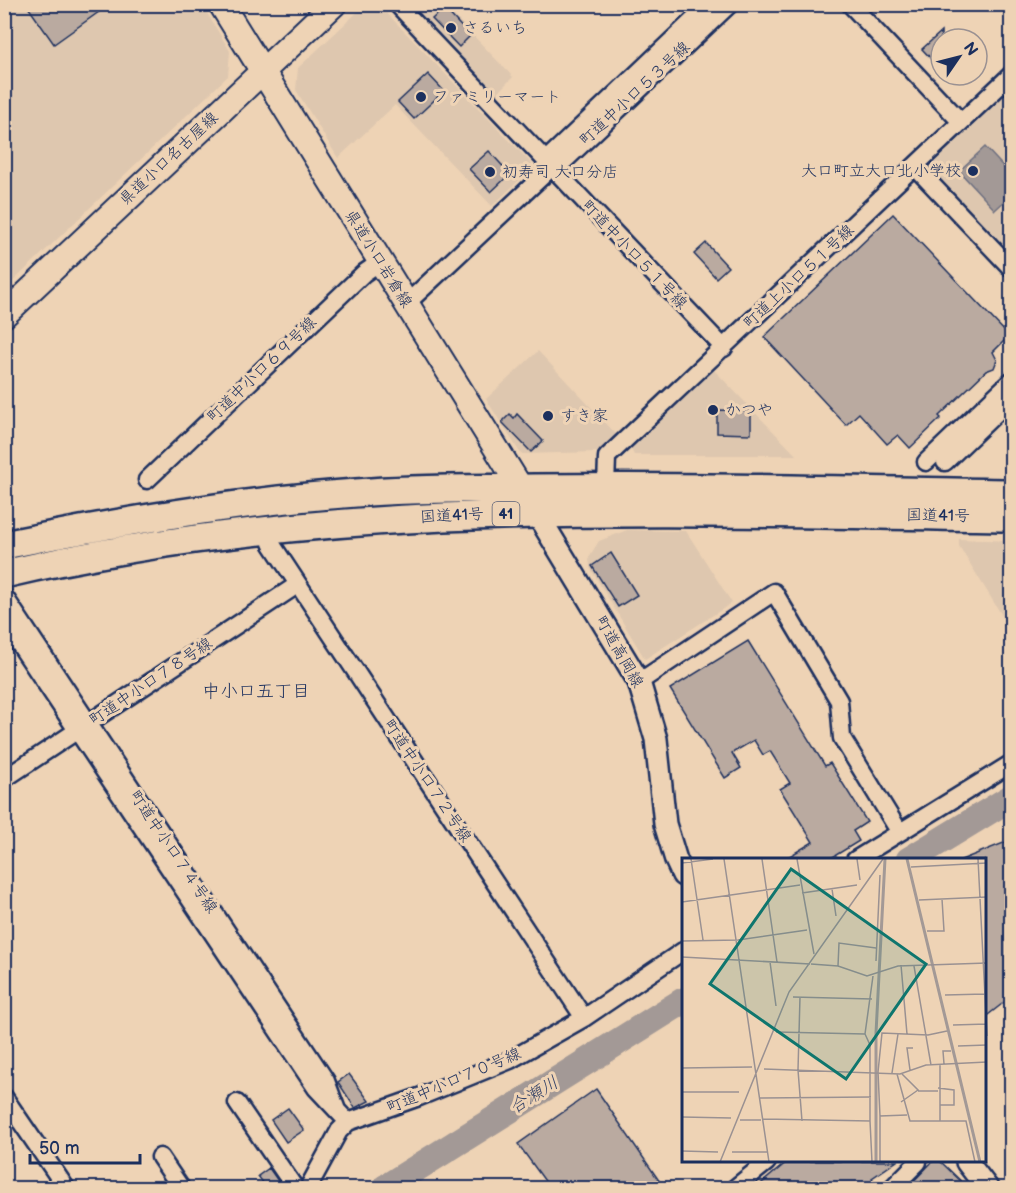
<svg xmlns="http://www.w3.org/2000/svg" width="1016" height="1193" font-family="'Balsamiq Sans','Klee One',sans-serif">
  <rect width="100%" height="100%" fill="#eed3b5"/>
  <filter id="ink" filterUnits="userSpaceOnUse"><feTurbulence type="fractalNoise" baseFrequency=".0167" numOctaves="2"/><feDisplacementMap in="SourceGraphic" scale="12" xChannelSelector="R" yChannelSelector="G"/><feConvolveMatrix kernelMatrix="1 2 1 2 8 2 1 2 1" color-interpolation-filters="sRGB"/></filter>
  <g filter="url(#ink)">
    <path fill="#dec7af" d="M 5,5 L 202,5 L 230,51 L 228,76 L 5,289 Z
      M 365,5 L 379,5 L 532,164 L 532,168 L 492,206 L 395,105 L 338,158 L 296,90 L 298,68 Z
      M 408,5 L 444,5 L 513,77 L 495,95 Z
      M 1011,90 L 1011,261 L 934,179 L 934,163 Z
      M 538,351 L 616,434 L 597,452 L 521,454 L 486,399 Z
      M 714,370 L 796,455 L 634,455 L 631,449 Z
      M 627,530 L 686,531 L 732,603 L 645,659 L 590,568 L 589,557 L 599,541 Z
      M 959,539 L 1011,541 L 1011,630 L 959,546 Z"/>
    <path fill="#a39996" stroke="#6d6f80" stroke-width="1.5" d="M 985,147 L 1011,175 L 1011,195 L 995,210 L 959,171 Z"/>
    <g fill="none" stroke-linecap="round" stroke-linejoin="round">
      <path stroke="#a39996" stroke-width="27" d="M 909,860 L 1012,797
        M 385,1188 L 683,1001"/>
    </g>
    <path fill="#baaaa0" stroke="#1b2f5e" stroke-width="1.5" d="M 26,4 L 110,4 L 54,44 Z
      M 444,8 L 470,36 L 459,47 L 432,19 Z
      M 941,32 L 941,69 L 922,49 Z
      M 428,74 L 444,91 L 414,119 L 398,102 Z
      M 489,151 L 510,174 L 491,192 L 469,169 Z
      M 893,214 L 1009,336 L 993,352 L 997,360 L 994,368 L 986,371 L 939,416 L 941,418 L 910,448 L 898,435 L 887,444 L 859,413 L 846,425 L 764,337 Z
      M 706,243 L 728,267 L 716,278 L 694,254 Z
      M 717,410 L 751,411 L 751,434 L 717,433 Z
      M 510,414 L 514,418 L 517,414 L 543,441 L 531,452 L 502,422 Z
      M 611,553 L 637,595 L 618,607 L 592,566 Z
      M 748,641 L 825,766 L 830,763 L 867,822 L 853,831 L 859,841 L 828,860 L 783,860 L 813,842 L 780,789 L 790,783 L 770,751 L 763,755 L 754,740 L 732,753 L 741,768 L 725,778 L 670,689 Z
      M 1011,840 L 1011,997 L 984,1018 L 984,860 L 961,860 Z
      M 349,1074 L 369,1101 L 355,1108 L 338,1082 Z
      M 596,1089 L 660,1182 L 650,1188 L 550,1188 L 518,1144 Z
      M 288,1108 L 304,1130 L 286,1142 L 271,1120 Z
      M 788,1161 L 897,1161 L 872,1178 L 878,1188 L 756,1188 Z
      M 933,1161 L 940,1161 L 968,1188 L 907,1188 Z
      M 269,1168 L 283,1188 L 267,1188 L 258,1176 Z"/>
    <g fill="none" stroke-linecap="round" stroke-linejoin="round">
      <g stroke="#1b2f5e" stroke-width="21">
        <path id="minor" d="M 397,4 L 724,348
          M 850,4 L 961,122
          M 545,161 L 710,4
          M 915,167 L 1012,269
          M 406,304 L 551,168 L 559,166 L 730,4
          M 926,462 L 1012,380
          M 945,462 L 1012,398
          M 147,480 L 364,273 L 380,262
          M 606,487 L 607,457 L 1012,74
          M 271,543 L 584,1018
          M 4,596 L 326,1081 L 337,1110
          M 4,621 L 316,1088 L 348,1122
          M 639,682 L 774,592 L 839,701 L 842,738 L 899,831
          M 4,779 L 297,585
          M 855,860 L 1012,763
          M 4,1097 L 66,1188
          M 237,1103 L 295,1188
          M 160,1157 L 181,1188
          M 308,1188 L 339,1131 L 348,1122 L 419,1097 L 510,1060 L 584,1018 L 683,951
          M 735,1188 L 767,1162
          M 892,1188 L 918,1162"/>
      </g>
      <g stroke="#1b2f5e" stroke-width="26">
        <path id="tertiary" d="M 536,512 L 639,682 L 656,739 L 665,824 L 676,860 L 683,875
          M 967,1162 L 987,1188"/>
      </g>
      <g stroke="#1b2f5e" stroke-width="28">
        <path id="secondary" d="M 221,4 L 530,503
          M 4,315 L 334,4"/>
      </g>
      <g stroke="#1b2f5e" stroke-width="32">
        <path id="trunk" d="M 4,545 C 121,521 238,501 356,493 C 415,488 474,489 534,488 C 693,486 852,490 1012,493
          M 4,574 C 334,496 675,513 1012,517"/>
      </g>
      <use href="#minor" stroke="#eed3b5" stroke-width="16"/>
      <use href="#tertiary" stroke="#eed3b5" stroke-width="21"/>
      <use href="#secondary" stroke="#eed3b5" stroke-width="24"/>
      <use href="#trunk" stroke="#eed3b5" stroke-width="27"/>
    </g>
  </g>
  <g fill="#1b2f5e" stroke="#eed3b5" stroke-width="2">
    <circle cx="451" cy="28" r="6"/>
    <circle cx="421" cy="97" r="6"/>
    <circle cx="973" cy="171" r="6"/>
    <circle cx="490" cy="172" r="6"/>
    <circle cx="713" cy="410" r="6"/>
    <circle cx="548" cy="416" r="6"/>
  </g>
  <g text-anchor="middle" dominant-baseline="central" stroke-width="6" stroke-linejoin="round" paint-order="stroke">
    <rect fill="#eed3b5" stroke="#5a6078" stroke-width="1.5" x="492.5" y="502" width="27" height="24" rx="4.5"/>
    <g font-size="15" font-weight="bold" fill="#1b2f5e">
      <text x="506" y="514">41</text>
    </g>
    <g font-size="16" fill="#1b2f5e" stroke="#eed3b5" text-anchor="start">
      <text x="463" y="28">さるいち</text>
      <text x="433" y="97">ファミリーマート</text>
      <text x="961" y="171" text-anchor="end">大口町立大口北小学校</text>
      <text x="502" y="172">初寿司 大口分店</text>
      <text x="725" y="410">かつや</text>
      <text x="560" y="416">すき家</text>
    </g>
    <g font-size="16" fill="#1b2f5e" stroke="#eed3b5">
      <text transform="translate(635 94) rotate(-43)">町道中小口５３号線</text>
      <text transform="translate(169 159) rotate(-43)">県道小口名古屋線</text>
      <text transform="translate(634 255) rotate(46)">町道中小口５１号線</text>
      <text transform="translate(378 259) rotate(58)">県道小口岩倉線</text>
      <text transform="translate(799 277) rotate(-43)">町道上小口５１号線</text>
      <text transform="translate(262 370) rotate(-44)">町道中小口６９号線</text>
      <text transform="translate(452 516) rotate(-3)">国道41号</text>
      <text transform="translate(938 516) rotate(1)">国道41号</text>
      <text transform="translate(619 652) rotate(60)">町道高岡線</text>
      <text transform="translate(151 682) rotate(-34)">町道中小口７８号線</text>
      <text transform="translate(427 781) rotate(56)">町道中小口７２号線</text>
      <text transform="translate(173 852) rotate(56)">町道中小口７４号線</text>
      <text transform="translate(454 1081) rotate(-23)">町道中小口７０号線</text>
    </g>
    <g font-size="18" fill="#1b2f5e" stroke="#eed3b5">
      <text x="256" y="691">中小口五丁目</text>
    </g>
    <g font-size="18" font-style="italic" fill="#364469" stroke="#eed3b5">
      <text transform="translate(534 1095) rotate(-32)">合瀬川</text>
    </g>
  </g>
  <g transform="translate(682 858)">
    <rect width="304" height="304" fill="#eed3b5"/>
    <path fill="none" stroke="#a39996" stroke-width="3" d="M 225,1 L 298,304M 194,304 L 194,175 L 203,1"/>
    <path fill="none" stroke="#9a9192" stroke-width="1.5" d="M 9,1 L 21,82M 42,1 L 87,304M 80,1 L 95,104M 115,1 L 132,96M 175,1 L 178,22M 296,1 L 305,178M 0,5 L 31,1M 229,9 L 305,5M 150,31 L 154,58M 120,35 L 175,27M 237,42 L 305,39M 0,44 L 118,27M 245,73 L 262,73 L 260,41M 0,83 L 56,82 L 125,72M 0,99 L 128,106M 194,103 L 198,17M 88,104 L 94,148M 129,106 L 156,108 L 185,118 L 216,108 L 305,105M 219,107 L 225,176M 156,108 L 157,85 L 194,90M 232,108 L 249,207M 263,137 L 303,136M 111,139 L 190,141M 118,139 L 116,212 L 120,263M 271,167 L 305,166M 94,174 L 183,176M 276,188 L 305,187M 262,206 L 261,193 L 269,193M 258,207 L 258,263M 0,210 L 70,209M 82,211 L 218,216 L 244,207 L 305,204M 228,212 L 225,190 L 231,190M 210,215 L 216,176M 215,216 L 228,263 L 284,263 L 293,304M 256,230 L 272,232 L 272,247 L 258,247M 236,233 L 256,233M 0,234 L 57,234M 78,240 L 189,239M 219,244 L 236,232 L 220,216M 198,258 L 196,214 L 200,175 L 246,177 L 265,173M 0,259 L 49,260M 81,261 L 188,263 L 188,187 L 183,176 L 191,118M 58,262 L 79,262M 188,263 L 190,304M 0,293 L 36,294M 50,294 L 85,294M 38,304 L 107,134 L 201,1M 198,304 L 198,258 L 225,257"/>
    <path fill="#0f766e" fill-opacity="0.15" stroke="#0f766e" stroke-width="3" d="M 109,11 L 244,106 L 164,221 L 28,126 Z"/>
    <rect width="304" height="304" fill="none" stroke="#1b2f5e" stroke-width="3"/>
  </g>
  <rect width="1016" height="1193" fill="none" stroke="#eed3b5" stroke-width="24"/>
  <rect x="12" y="12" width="992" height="1169" fill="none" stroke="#1b2f5e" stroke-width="2" filter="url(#ink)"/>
  <g transform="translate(959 57) rotate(55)"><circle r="28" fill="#eed3b5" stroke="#9a9192" stroke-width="1.5"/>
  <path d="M0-4.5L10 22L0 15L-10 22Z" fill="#1b2f5e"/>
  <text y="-9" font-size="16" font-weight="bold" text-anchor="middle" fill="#1b2f5e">N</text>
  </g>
  <path d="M30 1154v9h110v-9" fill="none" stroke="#1b2f5e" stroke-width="3"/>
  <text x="39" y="1154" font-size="18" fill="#1b2f5e" stroke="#eed3b5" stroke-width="4.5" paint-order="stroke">50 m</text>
</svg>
